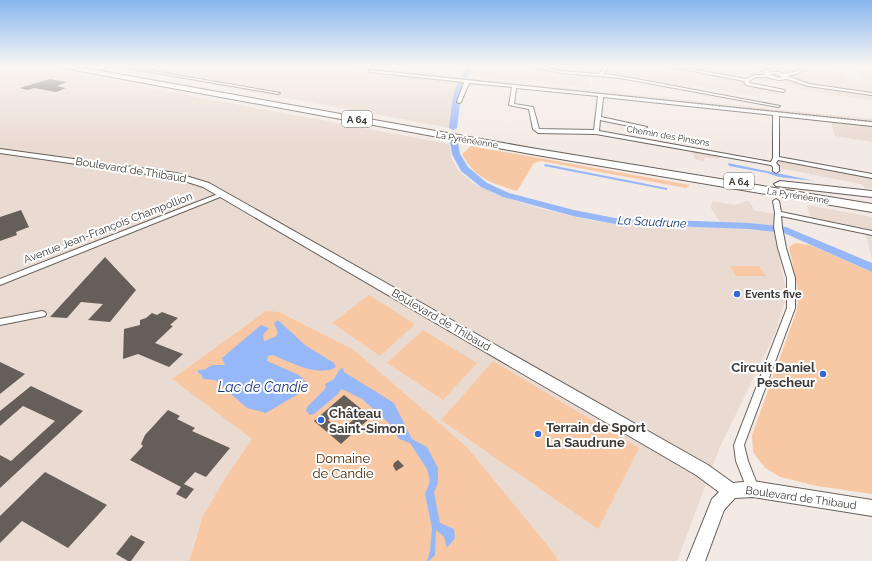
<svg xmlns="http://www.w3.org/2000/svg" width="872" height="561" font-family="Raleway,sans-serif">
  <rect width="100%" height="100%" fill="#f3eae5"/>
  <path fill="#eadbd2" d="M 0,66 L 32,66 L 449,144 L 451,157 L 458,170 L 474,184 L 498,195 L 538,208 L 594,221 L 616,224 L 773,229 L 787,294 L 775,334 L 720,447 L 677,561 L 558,561 L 554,553 L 467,447 L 252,439 L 224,480 L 195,539 L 189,561 L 0,561 Z
    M 111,66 L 354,66 L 872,119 L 872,142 L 835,136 L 830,118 L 461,80 L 455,90 L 452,105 L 451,128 Z
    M 472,66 L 811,66 L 807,68 L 843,73 L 846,78 L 863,81 L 860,73 L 846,67 L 833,66 L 872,66 L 872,101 L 790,88 L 782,84 L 752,79 L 751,86 L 773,90 L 779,93 L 779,95 L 761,91 L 760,97 L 691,85 L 690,89 L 607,75 L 589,75 L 590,88 L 469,76 Z
    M 691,151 L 719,156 L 719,159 L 705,157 L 704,161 L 694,159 L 694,155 L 691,154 Z
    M 778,160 L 872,178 L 872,189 L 865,188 L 861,184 L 778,168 Z
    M 713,201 L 736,205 L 746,201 L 750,202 L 754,210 L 774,214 L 775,227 L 721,223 L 710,207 Z
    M 807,205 L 872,217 L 872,260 L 866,234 L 812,222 Z"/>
  <path fill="#f8c8a4" d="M 471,146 L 690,185 L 686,188 L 541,161 L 534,163 L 517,191 C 492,183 475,179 462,154 Z
    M 795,243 L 810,245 L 872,272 L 872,494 L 817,486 L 780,477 L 765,468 L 753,452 L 752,435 L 796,313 L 799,295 L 789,247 Z
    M 730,266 L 759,266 L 766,276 L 736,276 Z
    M 369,295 L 415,324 L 380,356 L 332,323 Z
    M 266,311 L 279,312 L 354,350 L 467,447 L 554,553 L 558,561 L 189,561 L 203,516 L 224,480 L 252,439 L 172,379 Z
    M 423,330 L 477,363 L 443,400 L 387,363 Z
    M 493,361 L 639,448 L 598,529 L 441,420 Z"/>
  <path fill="#97b8f8" d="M 728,163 L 815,181 L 779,177 L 767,173 L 729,166 Z
    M 545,164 L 667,188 L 667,190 L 544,166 Z
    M 278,320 L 305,345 L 334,363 L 336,367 C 318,378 290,362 273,355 L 268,356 L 267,361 L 299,375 L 307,383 L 305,390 L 266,413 L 247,408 L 215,380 L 203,379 L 201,374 L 198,373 L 198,370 L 204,370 L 212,365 L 225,365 L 222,358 L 261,325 L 269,328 L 263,335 L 264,341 L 275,337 L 278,333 L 274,323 Z
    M 343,368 L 344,372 L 394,403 L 412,439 L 427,447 L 438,468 L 438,483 L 434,492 L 440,523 L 454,529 L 455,538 L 447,548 L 444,537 L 436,530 L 435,555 L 429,561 L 427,561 L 430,551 L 432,528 L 425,494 L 430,481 L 427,469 L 410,443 L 399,439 L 391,425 L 362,399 L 344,390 L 341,389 L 338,394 L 314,414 L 310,415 L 306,411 L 307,407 L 326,388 L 325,384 L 334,379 L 340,369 Z"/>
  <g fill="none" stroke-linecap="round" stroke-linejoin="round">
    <path fill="#97b8f8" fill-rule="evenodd" d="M 466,66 L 472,66 L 468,76 L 465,78 L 462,76 Z
      M 461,80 L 464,82 L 461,96 L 457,128 L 453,130 L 449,128 L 453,96 L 458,82 Z
      M 454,139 L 458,142 L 460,154 L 468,167 L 487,183 L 509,193 L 574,210 L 615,218 L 750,223 L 786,227 L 872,263 L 872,272 L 784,233 L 750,229 L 615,224 L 573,216 L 503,197 L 481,187 L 461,171 L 452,154 L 450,142 Z"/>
  </g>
  <path fill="#655e59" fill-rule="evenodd" d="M 50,79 L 67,82 L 57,86 L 66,88 L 56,92 L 34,88 L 28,90 L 19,88 Z
    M 21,210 L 29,227 L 16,232 L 17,235 L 0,241 L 0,217 Z
    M 105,257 L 136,290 L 110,322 L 88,320 L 103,304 L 81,302 L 67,318 L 50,317 Z
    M 162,312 L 178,318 L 170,325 L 173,326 L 155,343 L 183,354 L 169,367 L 138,354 L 123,359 L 124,329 L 140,325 L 140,320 L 146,318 L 152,313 L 157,315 Z
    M 0,362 L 25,374 L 0,394 Z
    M 31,386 L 83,411 L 0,488 L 0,455 L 11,461 L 55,421 L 23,406 L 0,426 L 0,411 Z
    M 344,395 L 371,417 L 341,444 L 314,421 ZM 342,408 L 354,419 L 341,431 L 328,420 Z
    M 168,410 L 180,416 L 177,419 L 195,428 L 192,431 L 230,448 L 206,477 L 195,472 L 184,484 L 194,489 L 186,499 L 176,494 L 181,487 L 130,460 L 143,446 L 141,444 L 145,435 Z
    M 398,460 L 404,466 L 396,471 L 393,466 L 394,463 Z
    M 45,472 L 107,505 L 68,548 L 22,521 L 0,543 L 0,516 Z
    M 131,535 L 145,542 L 131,561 L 128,561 L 116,554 Z"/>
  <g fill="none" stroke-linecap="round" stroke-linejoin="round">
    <g stroke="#67605b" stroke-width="2">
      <path id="street" d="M 116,66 L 123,66 L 280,93 L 278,94 Z
        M 427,66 L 445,66 C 441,68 431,68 427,66 Z
        M 526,66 L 533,66 L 562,71 L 599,74 L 605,66 L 609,66 L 603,74 L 620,76 L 780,106 L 778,107 L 620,78 L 562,73 Z
        M 667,66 L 674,66 L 746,79 L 755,75 L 765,75 L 765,72 L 755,66 L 759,66 L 771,72 L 778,72 L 783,74 L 794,72 L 806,66 L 810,66 L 797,74 L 787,76 L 809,84 L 872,93 L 872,95 L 808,86 L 787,79 L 778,80 L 767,77 L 756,77 L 749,81 L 750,83 L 785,90 L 785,91 L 783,92 L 746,85 L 744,81 ZM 769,74 L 777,74 L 782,77 L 778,78 Z
        M 371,70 L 872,122 L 872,126 L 779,116 L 779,157 L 872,174 L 872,178 L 778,160 L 776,163 L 779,166 L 779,171 L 776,173 L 773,171 L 773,167 L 771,165 L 596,134 L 538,133 L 533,129 L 529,109 L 509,105 L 512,87 L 469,83 L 461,102 L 459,103 L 457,102 L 464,82 L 369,72 L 369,71 ZM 516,88 L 598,96 L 594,130 L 539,129 L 533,107 L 514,104 ZM 603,97 L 773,115 L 773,158 L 771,162 L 599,131 L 600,120 L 644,129 L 647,127 L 601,117 Z
        M 223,192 L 226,194 L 225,195 L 0,285 L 0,279 Z
        M 776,199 L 779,201 L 781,212 L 872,231 L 872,235 L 781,216 L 782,227 L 786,248 L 795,278 L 795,308 L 744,445 L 748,461 L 759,489 L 757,493 L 753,495 L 749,493 L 747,489 L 736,461 L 734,445 L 787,308 L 787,278 L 778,248 L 774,227 L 775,213 L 773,201 Z
        M 42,311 L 45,312 L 46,314 L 45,316 L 0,325 L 0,319 Z"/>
    </g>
    <g stroke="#67605b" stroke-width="2">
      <path id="secondary" d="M 0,149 L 176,173 L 209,183 L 708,465 L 733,483 L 753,481 L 872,500 L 872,516 L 753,497 L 735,498 L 724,510 L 705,561 L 687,561 L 712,499 L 719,492 L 696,475 L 203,187 L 175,178 L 0,153 Z"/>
    </g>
    <g stroke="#67605b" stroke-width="2">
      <path id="highway" d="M 60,66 L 73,66 L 531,148 L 872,204 L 872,212 L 531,154 L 63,68 Z
        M 780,181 L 872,191 L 872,197 L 776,186 L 774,184 Z"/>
    </g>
    <use href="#street" fill="#fff" fill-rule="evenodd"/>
    <use href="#secondary" fill="#fff" fill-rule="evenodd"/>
    <use href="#highway" fill="#fff" fill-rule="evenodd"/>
    <path stroke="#76716e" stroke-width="1" stroke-dasharray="1 2.5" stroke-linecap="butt" d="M 336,66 L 872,122"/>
  </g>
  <linearGradient id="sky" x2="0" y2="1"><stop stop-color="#87b6ee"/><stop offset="0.46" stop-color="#faf6f3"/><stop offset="1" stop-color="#faf6f3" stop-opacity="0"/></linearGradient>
  <rect width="872" height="144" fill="url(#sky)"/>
  <g fill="#3667d6" stroke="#fff" stroke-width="1.5">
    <circle cx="737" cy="294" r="4"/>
    <circle cx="823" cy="374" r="4"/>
    <circle cx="321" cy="420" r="4"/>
    <circle cx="538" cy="434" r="4"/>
  </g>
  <g text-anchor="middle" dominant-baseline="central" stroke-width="4" stroke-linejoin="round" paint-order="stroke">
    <g font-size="9" fill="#3d3a38" stroke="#fff">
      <text transform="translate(668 136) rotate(10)">Chemin des Pinsons</text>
      <text transform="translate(467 140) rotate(10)">La Pyrénéenne</text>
      <text transform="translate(798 196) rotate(9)">La Pyrénéenne</text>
    </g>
    <g fill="#fff" stroke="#777574" stroke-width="1">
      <rect x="342" y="111" width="30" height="16" rx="3"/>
      <rect x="724" y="173" width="30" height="16" rx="3"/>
    </g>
    <g font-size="10" font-weight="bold" fill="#3d3a38">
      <text x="357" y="119">A 64</text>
      <text x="739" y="181">A 64</text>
    </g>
    <g font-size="11" fill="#3d3a38" stroke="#fff">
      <text transform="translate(131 170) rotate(9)">Boulevard de Thibaud</text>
      <text transform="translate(108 228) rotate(-21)">Avenue Jean-François Champollion</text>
      <text transform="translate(441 320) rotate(30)">Boulevard de Thibaud</text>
      <text transform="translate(801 498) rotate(8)">Boulevard de Thibaud</text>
    </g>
    <g font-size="11" font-weight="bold" fill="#3d3a38" stroke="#fff" text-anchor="start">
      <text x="745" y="294">Events five</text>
    </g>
    <g font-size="12" font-style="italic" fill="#16367f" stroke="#fff">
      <text transform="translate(652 222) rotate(3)">La Saudrune</text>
    </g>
    <g font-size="13" font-weight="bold" fill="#3d3a38" stroke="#fff" text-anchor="start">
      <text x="815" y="367" text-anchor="end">Circuit Daniel<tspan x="815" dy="15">Pescheur</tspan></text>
      <text x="329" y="413">Château<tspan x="329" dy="15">Saint-Simon</tspan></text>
      <text x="546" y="427">Terrain de Sport<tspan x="546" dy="15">La Saudrune</tspan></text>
    </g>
    <g font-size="13" fill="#4f2700" stroke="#fff">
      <text x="343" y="458">Domaine<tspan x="343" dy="15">de Candie</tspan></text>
    </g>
    <g font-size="14" font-style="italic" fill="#16367f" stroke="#fff">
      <text x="263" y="387">Lac de Candie</text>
    </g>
  </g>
</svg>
